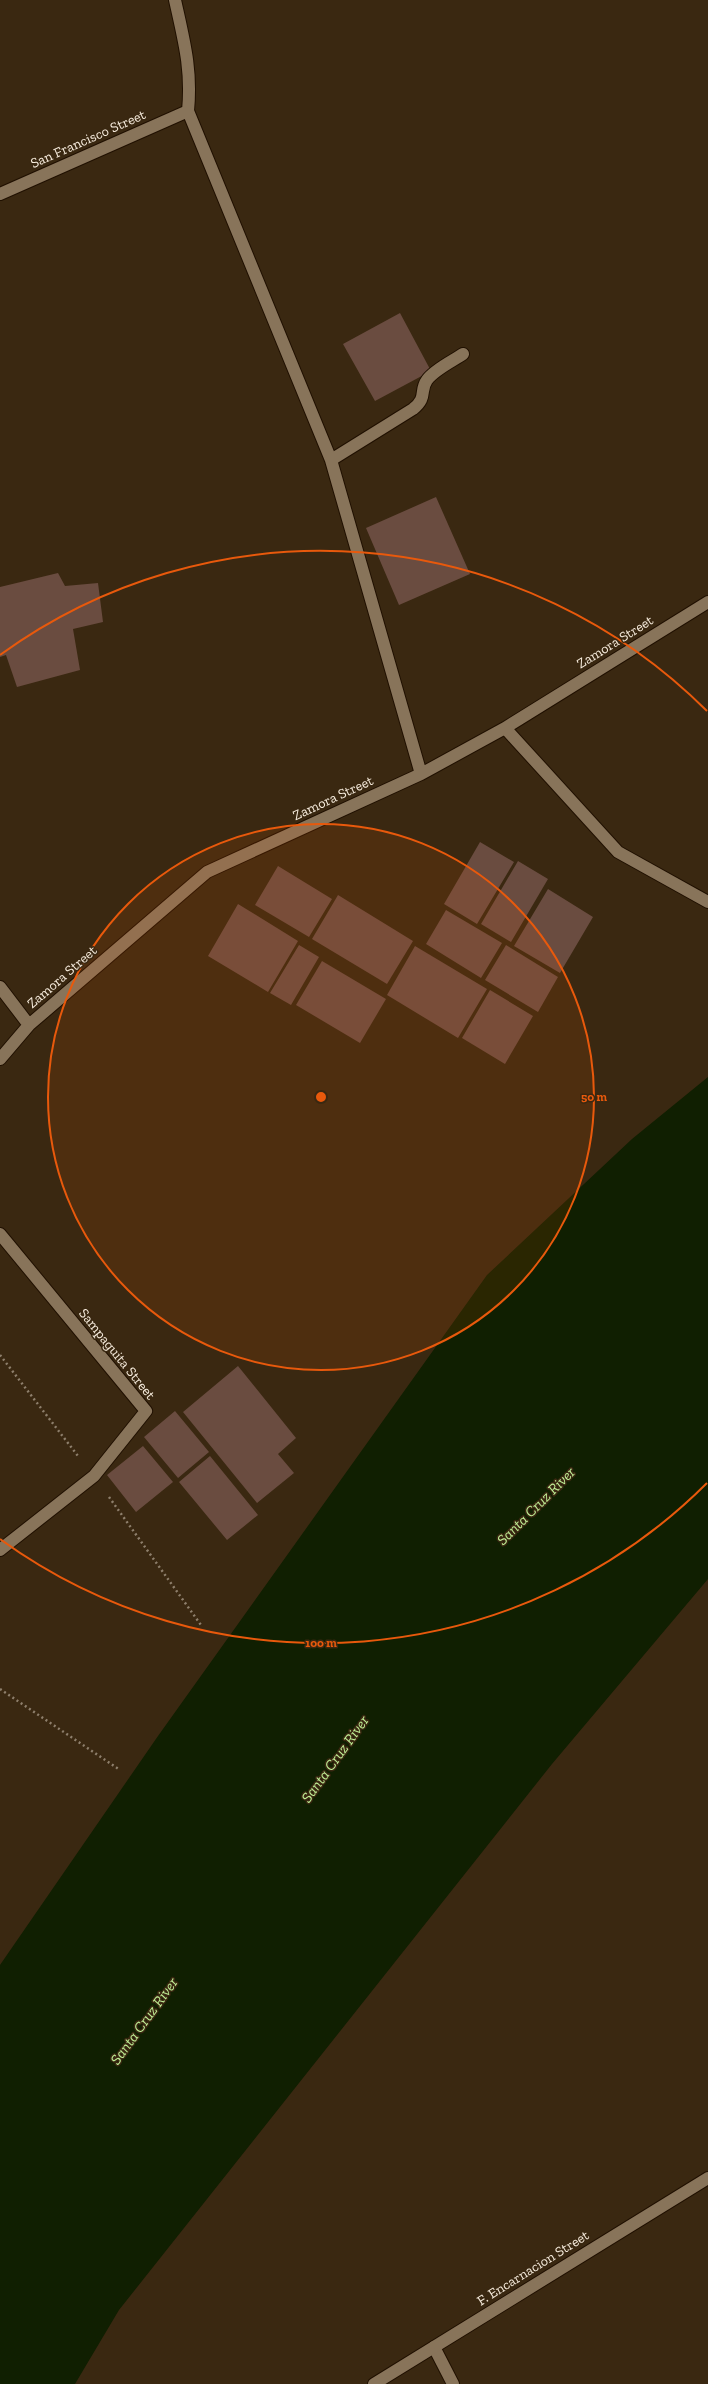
<svg xmlns="http://www.w3.org/2000/svg" width="708" height="2384" font-family="'Zilla Slab',serif">
  <rect width="100%" height="100%" fill="#3a2811"/>
  <path fill="#101f01" d="M 708,1077 L 708,1579 L 552,1764 L 119,2310 L 75,2384 L 0,2384 L 0,1965 L 158,1736 L 487,1275 L 632,1139 Z"/>
  <path fill="#6a4c40" d="M 400,313 L 431,371 L 375,401 L 343,344 Z
    M 436,497 L 470,574 L 399,605 L 366,528 Z
    M 58,573 L 65,586 L 98,583 L 103,622 L 73,629 L 80,670 L 17,687 L 6,655 L 0,657 L 0,587 Z
    M 480,842 L 514,862 L 477,924 L 444,904 Z
    M 518,861 L 548,879 L 511,942 L 481,924 Z
    M 278,866 L 332,899 L 309,937 L 255,905 Z
    M 548,889 L 593,917 L 560,973 L 514,946 Z
    M 338,895 L 413,941 L 387,984 L 312,939 Z
    M 238,904 L 298,941 L 268,992 L 208,956 Z
    M 446,910 L 502,943 L 481,978 L 426,944 Z
    M 299,945 L 319,957 L 291,1005 L 270,993 Z
    M 506,945 L 558,977 L 538,1012 L 485,980 Z
    M 415,946 L 487,989 L 458,1038 L 387,995 Z
    M 322,961 L 386,999 L 360,1043 L 296,1005 Z
    M 490,990 L 533,1016 L 505,1064 L 462,1038 Z
    M 238,1366 L 296,1438 L 278,1454 L 294,1473 L 257,1503 L 183,1412 Z
    M 175,1411 L 209,1452 L 178,1478 L 144,1437 Z
    M 143,1446 L 173,1482 L 136,1512 L 107,1475 Z
    M 210,1456 L 258,1515 L 227,1540 L 179,1482 Z"/>
  <g fill="none" stroke-linecap="round" stroke-linejoin="round">
    <g stroke="#201000" stroke-width="14">
      <path id="lane" d="M 434,2347 L 453,2384"/>
    </g>
    <g stroke="#201000" stroke-width="14">
      <path id="street" d="M 175,0 C 184,41 192,69 188,111 L 331,460 L 421,774
        M 0,194 L 188,111
        M 331,460 L 413,409 C 428,397 419,391 427,380 C 435,369 453,361 463,354
        M 505,728 L 618,852 L 708,902
        M 0,987 L 29,1025
        M 0,1059 L 29,1025 L 207,872 L 421,774 L 505,728 L 708,602
        M 0,1234 L 146,1411 L 94,1476 L 0,1550
        M 374,2384 L 708,2178"/>
    </g>
    <path stroke="#8e7f6c" stroke-width="2.5" stroke-dasharray="2 3" stroke-linecap="butt" d="M 0,1355 L 78,1456
      M 109,1497 L 201,1625
      M 0,1689 L 120,1770"/>
    <use href="#lane" stroke="#88745a" stroke-width="12"/>
    <use href="#street" stroke="#88745a" stroke-width="12"/>
  </g>
  <circle cx="321" cy="1097" r="273" fill="#e8590c" fill-opacity=".12"/>
  <g fill="none" stroke="#e8590c" stroke-width="2">
    <circle cx="321" cy="1097" r="273"/>
    <path d="M707 1483A546 546 0 0 1 0 1539M0 655A546 546 0 0 1 707 711"/>
  </g>
  <g text-anchor="middle" dominant-baseline="central" stroke-width="3" stroke-linejoin="round" paint-order="stroke">
    <g font-size="14" fill="#f7ecdd" stroke="#3a2811">
      <text transform="translate(88 139) rotate(-24)">San Francisco Street</text>
      <text transform="translate(615 642) rotate(-32)">Zamora Street</text>
      <text transform="translate(333 798) rotate(-25)">Zamora Street</text>
      <text transform="translate(62 977) rotate(-41)">Zamora Street</text>
      <text transform="translate(117 1354) rotate(51)">Sampaguita Street</text>
      <text transform="translate(533 2268) rotate(-32)">F. Encarnacion Street</text>
    </g>
    <g font-size="15" font-style="italic" fill="#c1f197" stroke="#3a2811">
      <text transform="translate(536 1506) rotate(-45)">Santa Cruz River</text>
      <text transform="translate(335 1759) rotate(-54)">Santa Cruz River</text>
      <text transform="translate(144 2021) rotate(-54)">Santa Cruz River</text>
    </g>
  </g>
  <circle cx="321" cy="1097" r="6" fill="#e8590c" stroke="#3a2811" stroke-width="2"/>
  <g font-size="12" text-anchor="middle" font-weight="bold" fill="#e8590c" stroke="#3a2811" stroke-width="3" stroke-linejoin="round" paint-order="stroke">
    <text x="594" y="1101">50 m</text>
    <text x="321" y="1647">100 m</text>
  </g>
</svg>
